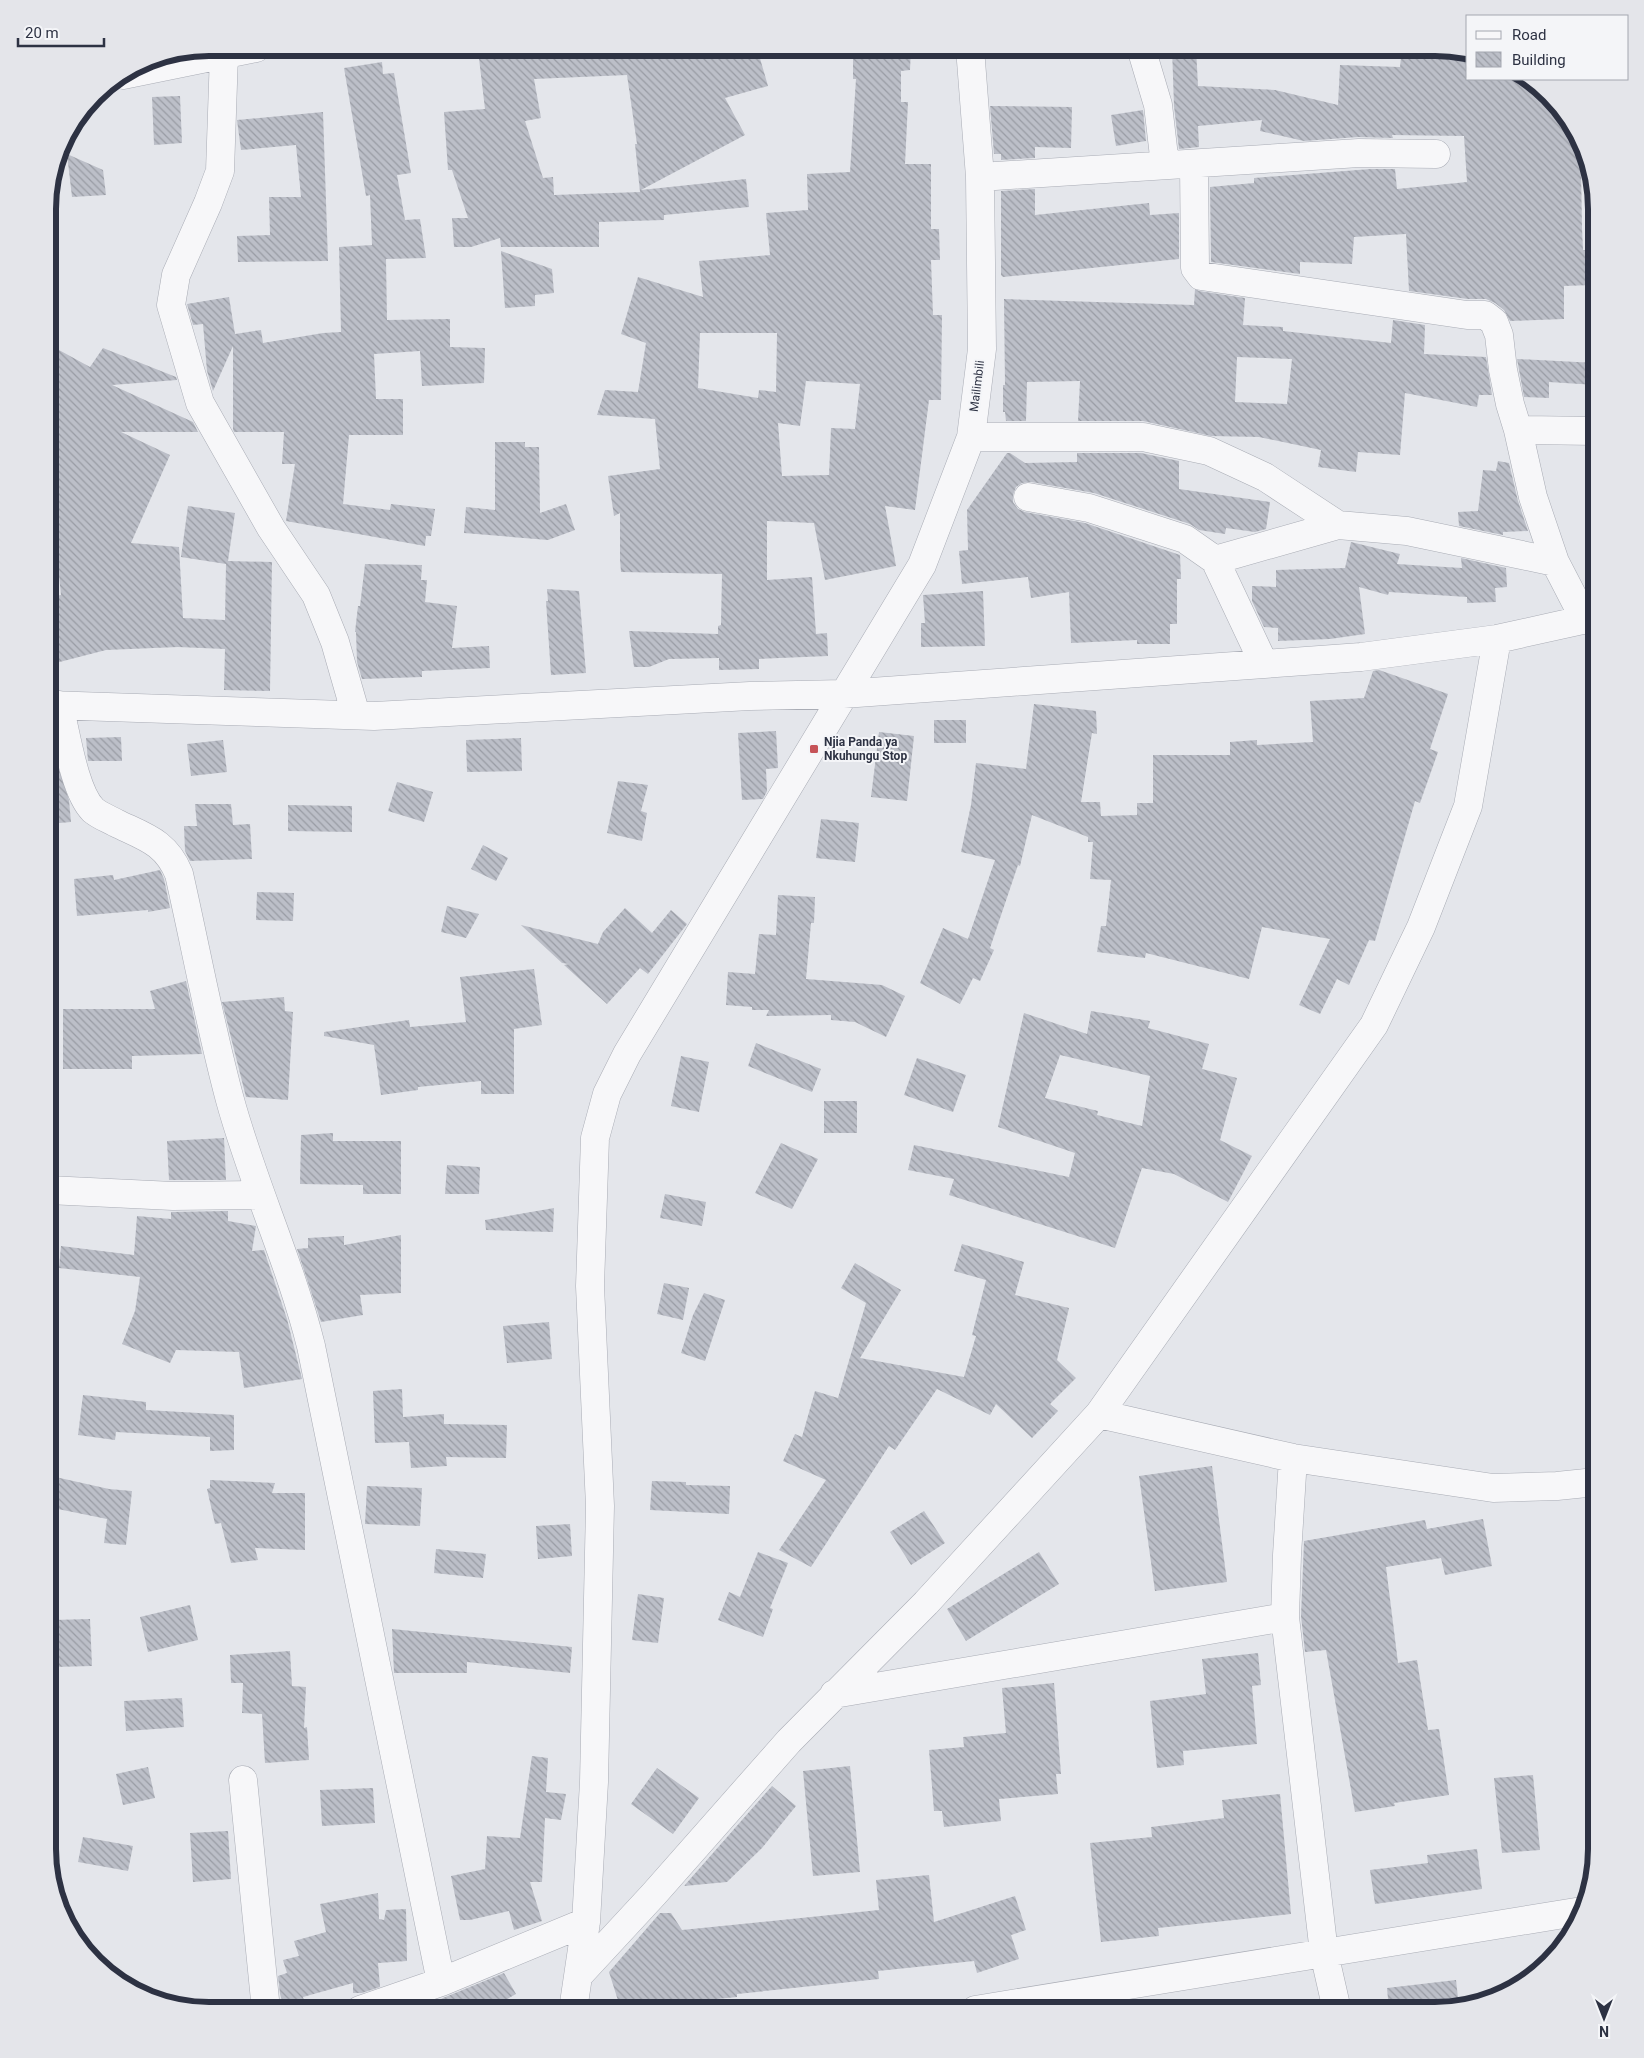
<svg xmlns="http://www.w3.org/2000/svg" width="1644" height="2058" font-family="Roboto,sans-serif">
  <defs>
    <pattern id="building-back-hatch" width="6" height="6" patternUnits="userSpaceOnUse" patternTransform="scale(1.25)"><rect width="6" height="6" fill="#bcbfc8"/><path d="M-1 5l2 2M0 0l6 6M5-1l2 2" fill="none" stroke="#999ca4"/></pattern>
  </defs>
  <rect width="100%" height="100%" fill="#e4e6eb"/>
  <path fill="url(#building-back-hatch)" fill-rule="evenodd" d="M 499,48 L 650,48 L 650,53 L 678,52 L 678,54 L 714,54 L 737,48 L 757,48 L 768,86 L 725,98 L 745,135 L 641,190 L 746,179 L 749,207 L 664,215 L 664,220 L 599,222 L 599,247 L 501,247 L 500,238 L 471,247 L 454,247 L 452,218 L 468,218 L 452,170 L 448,170 L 444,112 L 485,109 L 478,50 ZM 627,75 L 637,144 L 635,144 L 640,192 L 554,195 L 553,177 L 543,178 L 525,121 L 541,118 L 534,79 Z
    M 853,48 L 911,48 L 910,70 L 901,71 L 901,102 L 908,102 L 905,164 L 931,164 L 931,229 L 939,229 L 940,260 L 931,260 L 933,315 L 942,315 L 941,400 L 929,400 L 915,510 L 885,506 L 896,566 L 825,580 L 814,523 L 767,521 L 767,580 L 812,577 L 816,634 L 827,633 L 828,656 L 759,659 L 759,669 L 719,670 L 719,658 L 669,659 L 649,667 L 634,667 L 629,631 L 718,634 L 718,626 L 721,625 L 722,574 L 621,572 L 620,560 L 620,513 L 614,516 L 608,476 L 660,469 L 655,419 L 597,415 L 605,390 L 638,392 L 646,343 L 621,334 L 638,277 L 703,297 L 699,261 L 770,255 L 766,213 L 808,210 L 807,174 L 850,172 L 856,79 L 853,79 ZM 700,333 L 777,333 L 776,392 L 759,390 L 758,398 L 698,388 ZM 806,381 L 860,384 L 855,429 L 831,428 L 829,475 L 782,476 L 778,423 L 800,426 Z
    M 1172,48 L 1196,48 L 1198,86 L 1275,90 L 1338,105 L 1340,65 L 1400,67 L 1402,48 L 1451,50 L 1450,58 L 1468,59 L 1468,79 L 1526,79 L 1569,119 L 1588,158 L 1590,167 L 1581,167 L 1582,228 L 1583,250 L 1591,250 L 1592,285 L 1564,286 L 1564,319 L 1510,321 L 1504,310 L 1495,303 L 1486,299 L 1468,299 L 1409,291 L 1406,234 L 1354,237 L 1352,264 L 1300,262 L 1300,274 L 1211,262 L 1210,187 L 1254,183 L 1254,178 L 1371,169 L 1395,169 L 1397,189 L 1467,182 L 1464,136 L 1392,135 L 1393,138 L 1358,137 L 1304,141 L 1260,131 L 1262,120 L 1198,126 L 1199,147 L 1179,149 L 1174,106 Z
    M 382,62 L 383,74 L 394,73 L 411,173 L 397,175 L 405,220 L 420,219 L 426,258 L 386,259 L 387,320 L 450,319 L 450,347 L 485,348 L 484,383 L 422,386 L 420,351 L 374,354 L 376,399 L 403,399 L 403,435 L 349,435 L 343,504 L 390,510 L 391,504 L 435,509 L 431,536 L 426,536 L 425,546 L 286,521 L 295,464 L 282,464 L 284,432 L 234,432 L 233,429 L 233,346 L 213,391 L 207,371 L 203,324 L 193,325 L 187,304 L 229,297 L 235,334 L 261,330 L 263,343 L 323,333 L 341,332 L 339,247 L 372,245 L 370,195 L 366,196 L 344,68 Z
    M 180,96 L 182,143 L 154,145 L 152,97 Z
    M 990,106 L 1072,107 L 1071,148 L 1035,147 L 1035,158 L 1001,160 L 1001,154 L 994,154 Z
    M 1143,110 L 1146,141 L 1116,146 L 1111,115 Z
    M 323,112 L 328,261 L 238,262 L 237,236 L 270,235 L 269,197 L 301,197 L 296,145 L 241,150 L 237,120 Z
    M 67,154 L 103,170 L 106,195 L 72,197 Z
    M 1035,189 L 1035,215 L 1149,203 L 1150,215 L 1179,213 L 1179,259 L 1003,277 L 1001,275 L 1001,191 Z
    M 501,251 L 552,269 L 554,293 L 535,295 L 535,306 L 505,308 Z
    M 1195,289 L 1199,291 L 1245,298 L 1243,325 L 1283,327 L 1283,331 L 1391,343 L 1393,320 L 1425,325 L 1424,354 L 1486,357 L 1492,395 L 1479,395 L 1477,407 L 1405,393 L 1400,455 L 1358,452 L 1356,472 L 1318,467 L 1321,450 L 1259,437 L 1211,436 L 1143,421 L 1078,421 L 1080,381 L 1027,382 L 1026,421 L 1006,421 L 1005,412 L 1003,412 L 1003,385 L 1005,385 L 1004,299 L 1194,305 ZM 1237,357 L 1292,359 L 1287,404 L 1235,402 Z
    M 48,344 L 90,367 L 103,348 L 176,377 L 177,380 L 112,385 L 193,422 L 198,432 L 121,432 L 170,455 L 131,543 L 179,547 L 183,618 L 225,620 L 226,564 L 181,557 L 188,506 L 235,513 L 228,561 L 272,562 L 270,691 L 224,690 L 225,649 L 178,647 L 106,650 L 48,665 L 48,597 L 61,595 L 56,546 L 48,547 Z
    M 1517,359 L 1596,363 L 1596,385 L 1549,382 L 1549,398 L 1524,397 Z
    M 495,442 L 525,442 L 525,447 L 539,447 L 540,513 L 566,504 L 575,530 L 548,540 L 464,533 L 466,507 L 495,510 Z
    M 1007,453 L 1010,453 L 1025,463 L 1077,462 L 1077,453 L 1141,453 L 1179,461 L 1179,489 L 1270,502 L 1266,529 L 1255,532 L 1226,528 L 1225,534 L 1199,530 L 1190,524 L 1094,493 L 1031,482 L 1022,483 L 1016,487 L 1013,495 L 1013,502 L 1018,509 L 1025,512 L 1085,523 L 1180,555 L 1181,579 L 1177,579 L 1177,624 L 1170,624 L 1170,644 L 1137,644 L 1137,640 L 1071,643 L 1069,592 L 1031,598 L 1028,577 L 962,584 L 959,551 L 968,550 L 967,510 Z
    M 1498,461 L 1509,463 L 1518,501 L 1528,531 L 1503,532 L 1503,535 L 1459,526 L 1458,512 L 1478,511 L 1483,470 L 1496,471 Z
    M 1351,542 L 1400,554 L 1397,564 L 1462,568 L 1461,558 L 1506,568 L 1507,587 L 1495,588 L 1496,602 L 1467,603 L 1467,597 L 1389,592 L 1388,595 L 1359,587 L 1365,634 L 1330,639 L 1278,641 L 1278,628 L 1264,627 L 1252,601 L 1252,586 L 1276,587 L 1276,570 L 1345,568 Z
    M 365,564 L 422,565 L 421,580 L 427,580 L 425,602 L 457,606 L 452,648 L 489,646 L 490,668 L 422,671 L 422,677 L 362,679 L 357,662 L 356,632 L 355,632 L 358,606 L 360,606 Z
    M 547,589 L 579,591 L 586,673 L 551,675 L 546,601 L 548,601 Z
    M 983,591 L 985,646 L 921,647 L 921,623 L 925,623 L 923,595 Z
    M 1379,670 L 1448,694 L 1430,749 L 1438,752 L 1420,803 L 1415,801 L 1375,941 L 1369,940 L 1349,985 L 1337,979 L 1320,1014 L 1299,1005 L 1330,939 L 1262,927 L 1249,979 L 1146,953 L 1145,958 L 1097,952 L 1101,926 L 1106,926 L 1111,880 L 1090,879 L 1093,842 L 1088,842 L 1088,837 L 1032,815 L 1020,866 L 1018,865 L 990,948 L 994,950 L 980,981 L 973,978 L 960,1004 L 920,983 L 943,928 L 968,939 L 995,860 L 961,852 L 971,805 L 976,763 L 1026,769 L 1034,704 L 1096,711 L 1097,734 L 1092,733 L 1081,802 L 1100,802 L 1101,816 L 1137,815 L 1137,803 L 1153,803 L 1153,755 L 1230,755 L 1230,742 L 1257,740 L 1257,745 L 1313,742 L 1310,701 L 1364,698 L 1373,671 Z
    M 934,720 L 966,720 L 966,743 L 934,743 Z
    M 776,731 L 778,768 L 766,769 L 767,791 L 763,799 L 742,800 L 738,733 Z
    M 879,732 L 914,736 L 907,801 L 871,797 Z
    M 121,737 L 122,761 L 88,761 L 86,738 Z
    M 521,738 L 522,771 L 467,772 L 466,740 Z
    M 223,740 L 227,772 L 191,776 L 187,744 Z
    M 54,753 L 69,800 L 71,822 L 48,824 L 48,754 Z
    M 618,781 L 648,785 L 641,811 L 647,813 L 642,841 L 607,833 Z
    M 397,782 L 433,792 L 424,822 L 388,811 Z
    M 195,804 L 231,804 L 233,825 L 250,824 L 252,859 L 190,861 L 185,851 L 184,826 L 197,826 Z
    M 288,805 L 352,806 L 352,832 L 288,831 Z
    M 821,819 L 859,823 L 855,862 L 816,858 Z
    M 483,845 L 508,858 L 496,881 L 471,869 Z
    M 160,870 L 164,879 L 170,908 L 148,912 L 148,910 L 77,916 L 74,879 L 113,875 L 114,880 Z
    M 257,892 L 294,893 L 293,921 L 256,920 Z
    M 778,895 L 815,897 L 814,923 L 811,923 L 806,979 L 882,985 L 905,996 L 886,1037 L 855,1022 L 831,1020 L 831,1015 L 766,1016 L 769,1010 L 752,1010 L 752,1007 L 726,1005 L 728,972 L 755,974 L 759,934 L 776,935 Z
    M 447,906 L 479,914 L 466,938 L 441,932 Z
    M 625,908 L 652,933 L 671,910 L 687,924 L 648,974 L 640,968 L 607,1004 L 564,965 L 569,964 L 562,963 L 521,925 L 598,944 L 603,932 Z
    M 534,969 L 542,1025 L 514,1029 L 514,1094 L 481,1094 L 481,1081 L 418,1087 L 418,1090 L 381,1095 L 374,1045 L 324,1036 L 324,1032 L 409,1020 L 410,1027 L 466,1022 L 460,977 Z
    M 186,981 L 202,1054 L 132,1056 L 132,1069 L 63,1069 L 63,1009 L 155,1009 L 150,991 Z
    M 284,997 L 285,1011 L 293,1012 L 288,1100 L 246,1097 L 222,1002 Z
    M 1091,1011 L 1150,1021 L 1148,1028 L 1209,1044 L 1202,1069 L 1237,1078 L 1220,1140 L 1252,1156 L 1228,1202 L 1174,1174 L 1142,1168 L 1115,1248 L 949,1195 L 954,1179 L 908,1170 L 914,1145 L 1069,1177 L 1075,1153 L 998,1127 L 1024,1013 L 1087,1034 ZM 1060,1055 L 1150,1076 L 1142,1126 L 1097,1115 L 1098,1111 L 1045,1098 Z
    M 756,1043 L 821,1069 L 812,1092 L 748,1066 Z
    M 681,1056 L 709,1062 L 699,1112 L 671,1106 Z
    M 917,1058 L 966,1075 L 953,1112 L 904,1095 Z
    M 824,1101 L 857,1101 L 857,1133 L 824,1133 Z
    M 333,1133 L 333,1141 L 401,1141 L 401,1194 L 363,1194 L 363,1185 L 300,1184 L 301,1135 Z
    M 224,1138 L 226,1180 L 169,1180 L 167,1141 Z
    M 781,1143 L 818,1159 L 792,1209 L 755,1193 Z
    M 447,1165 L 480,1167 L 479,1194 L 445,1194 Z
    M 665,1194 L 706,1202 L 702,1226 L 660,1218 Z
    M 554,1208 L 553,1232 L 486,1230 L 485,1220 Z
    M 228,1211 L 228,1221 L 256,1226 L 252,1251 L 264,1250 L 287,1319 L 302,1379 L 244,1388 L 239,1352 L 176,1350 L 170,1363 L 122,1344 L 135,1311 L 140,1277 L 59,1268 L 61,1246 L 134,1255 L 137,1216 L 171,1219 L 171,1212 Z
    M 401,1235 L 401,1293 L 360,1295 L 363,1315 L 321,1322 L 297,1249 L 308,1248 L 308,1238 L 344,1236 L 344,1245 Z
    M 962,1244 L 1024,1262 L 1015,1295 L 1069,1308 L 1057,1360 L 1076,1378 L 1050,1404 L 1058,1411 L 1032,1438 L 996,1404 L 990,1415 L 937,1389 L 895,1450 L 889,1446 L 811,1567 L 779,1550 L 826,1480 L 783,1461 L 795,1434 L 802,1437 L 815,1391 L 838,1398 L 866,1303 L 841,1288 L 855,1263 L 901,1290 L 860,1358 L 964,1377 L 976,1336 L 972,1335 L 986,1280 L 954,1271 Z
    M 664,1283 L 689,1288 L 683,1320 L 657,1314 Z
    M 704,1293 L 725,1300 L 705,1361 L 681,1353 L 693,1315 Z
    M 549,1322 L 552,1359 L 507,1363 L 503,1326 Z
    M 402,1389 L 403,1417 L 444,1414 L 444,1424 L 507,1425 L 506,1458 L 446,1457 L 447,1466 L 411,1468 L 409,1442 L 375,1443 L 373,1391 Z
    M 83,1395 L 146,1402 L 146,1410 L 234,1415 L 234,1450 L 210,1451 L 210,1437 L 116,1432 L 115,1440 L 78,1435 Z
    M 1212,1466 L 1227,1582 L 1155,1591 L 1139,1476 Z
    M 51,1476 L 109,1489 L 132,1491 L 126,1545 L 104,1543 L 107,1519 L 48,1507 L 48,1491 Z
    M 210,1480 L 275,1483 L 272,1493 L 305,1493 L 305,1550 L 255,1548 L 258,1560 L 231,1563 L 221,1523 L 215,1524 L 207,1489 L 210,1488 Z
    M 652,1481 L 686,1482 L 686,1485 L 730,1486 L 729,1514 L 650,1510 Z
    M 367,1486 L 422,1488 L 420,1526 L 365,1524 Z
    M 924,1511 L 945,1543 L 911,1565 L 890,1532 Z
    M 1483,1519 L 1492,1566 L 1445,1575 L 1441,1558 L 1386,1567 L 1398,1663 L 1417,1660 L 1428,1730 L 1439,1729 L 1449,1795 L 1394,1803 L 1395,1806 L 1355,1812 L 1326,1650 L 1305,1652 L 1301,1616 L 1304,1541 L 1425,1520 L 1427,1529 Z
    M 570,1524 L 572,1556 L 538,1559 L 536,1526 Z
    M 436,1549 L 486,1554 L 483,1578 L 434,1573 Z
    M 758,1552 L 788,1563 L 770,1608 L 773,1609 L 763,1637 L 718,1620 L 729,1592 L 740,1597 Z
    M 1039,1552 L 1059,1584 L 966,1641 L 947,1609 Z
    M 638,1594 L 664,1598 L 658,1643 L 632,1640 Z
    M 190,1605 L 198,1640 L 148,1652 L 140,1617 Z
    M 90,1619 L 92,1666 L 54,1667 L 53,1620 Z
    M 392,1629 L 572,1647 L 570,1673 L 467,1662 L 467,1673 L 394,1673 Z
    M 290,1651 L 292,1686 L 306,1687 L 304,1728 L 307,1727 L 309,1760 L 265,1763 L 262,1714 L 242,1713 L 243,1683 L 231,1683 L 230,1655 Z
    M 1258,1653 L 1261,1685 L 1252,1686 L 1257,1744 L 1183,1751 L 1184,1765 L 1157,1768 L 1150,1701 L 1206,1694 L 1202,1659 Z
    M 1054,1683 L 1061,1774 L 1056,1774 L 1058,1794 L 999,1799 L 1001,1821 L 944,1827 L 942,1811 L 934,1811 L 929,1750 L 964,1747 L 963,1737 L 1006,1733 L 1002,1688 Z
    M 182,1698 L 184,1727 L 126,1731 L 124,1701 Z
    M 532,1756 L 548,1758 L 546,1792 L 566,1794 L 561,1820 L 545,1818 L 542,1882 L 530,1882 L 542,1921 L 514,1930 L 509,1911 L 470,1920 L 460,1920 L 451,1876 L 485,1869 L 487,1836 L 520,1838 Z
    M 850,1766 L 860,1872 L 813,1876 L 803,1771 Z
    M 148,1767 L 155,1798 L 123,1805 L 116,1774 Z
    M 657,1768 L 699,1798 L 673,1834 L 631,1804 Z
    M 1533,1775 L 1540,1850 L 1502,1853 L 1494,1778 Z
    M 772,1786 L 796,1806 L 762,1848 L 727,1882 L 684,1886 Z
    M 373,1788 L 375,1823 L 322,1826 L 320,1790 Z
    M 1280,1794 L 1291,1914 L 1158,1928 L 1159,1936 L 1101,1942 L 1090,1843 L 1152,1837 L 1151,1827 L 1224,1818 L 1222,1800 Z
    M 228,1831 L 231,1879 L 193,1882 L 190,1833 Z
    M 83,1837 L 133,1846 L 128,1871 L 78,1862 Z
    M 1477,1849 L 1482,1889 L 1375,1904 L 1370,1870 L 1428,1863 L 1427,1855 Z
    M 929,1875 L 934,1922 L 1015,1896 L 1026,1930 L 1011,1935 L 1019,1959 L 977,1973 L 974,1961 L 878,1971 L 879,1979 L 737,1994 L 737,1997 L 697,2001 L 670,2010 L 621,2010 L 609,1972 L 660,1913 L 671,1913 L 682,1930 L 879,1910 L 876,1880 Z
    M 378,1893 L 379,1919 L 384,1920 L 386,1910 L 406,1909 L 407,1961 L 378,1963 L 380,1987 L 362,1993 L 353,1993 L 353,1983 L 303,1997 L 307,2010 L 285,2010 L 280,1994 L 278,1976 L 287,1973 L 283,1960 L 299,1956 L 294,1941 L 326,1932 L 320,1904 Z
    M 504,1973 L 516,1994 L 488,2010 L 421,2010 L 443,1998 Z
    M 1456,1980 L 1459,2007 L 1435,2010 L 1389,2010 L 1387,1988 Z"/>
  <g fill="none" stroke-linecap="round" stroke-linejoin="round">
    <g stroke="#a9acb5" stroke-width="29">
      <path id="minor" d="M 1141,48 L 1158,105 L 1165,165
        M 224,54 L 220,171 L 208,203 L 176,275 L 171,305 L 200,403 L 271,528 L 316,595 L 335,642 L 356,715
        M 123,75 L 256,48
        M 1194,164 L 1195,268 L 1201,276 L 1467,315 L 1485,315 L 1494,322 L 1499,335 L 1503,370 L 1510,404 L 1518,430 L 1533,497 L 1555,562 L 1585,620
        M 980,177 L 1359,153 L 1436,154
        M 1518,430 L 1596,431
        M 971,437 L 1143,437 L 1209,451 L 1265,477 L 1338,525
        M 1028,497 L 1089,508 L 1185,539 L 1215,560 L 1264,664
        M 1215,560 L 1338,525 L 1407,531 L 1555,562
        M 48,705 L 374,716 L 750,696 L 843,694 L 1361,657 L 1497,639 L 1596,617
        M 59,705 C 66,732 74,791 93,810 C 100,816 109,819 116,823 C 145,837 166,842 179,874 C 196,949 210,1026 230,1100 C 253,1184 290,1262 311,1346 L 441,1982
        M 48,1190 L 173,1196 L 261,1195
        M 1099,1414 L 1293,1458 L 1493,1488 L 1557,1486 L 1596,1482
        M 1293,1458 L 1287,1555 L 1285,1617 L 1324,1953 L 1337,2010
        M 834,1694 L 1285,1617
        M 243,1780 L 266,2010
        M 579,1975 L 654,1894 L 789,1741 L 926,1603 L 1099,1414 L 1374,1025 L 1421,927 L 1468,806 L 1497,639
        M 360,2010 L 441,1982 L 586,1922
        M 573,2010 L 586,1922 L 594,1782 L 600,1506 L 590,1286 L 595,1138 L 607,1094 L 627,1054 L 922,565 L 971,437 L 982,349 L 980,177 L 970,48
        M 975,2010 L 1582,1911"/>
    </g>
    <use href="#minor" stroke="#f7f7f9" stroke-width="28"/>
  </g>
  <rect fill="#c65358" stroke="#f4f5f8" stroke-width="2" x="809" y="744" width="10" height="10" rx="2.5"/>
  <g text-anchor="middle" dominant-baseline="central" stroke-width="4" stroke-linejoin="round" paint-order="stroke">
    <g font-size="12" fill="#2d3243" stroke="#f4f5f8">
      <text transform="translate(977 386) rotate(-83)">Mailimbili</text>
    </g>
    <g font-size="12" font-weight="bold" fill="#2d3243" stroke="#f4f5f8" text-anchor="start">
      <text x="824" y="742">Njia Panda ya<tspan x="824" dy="14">Nkuhungu Stop</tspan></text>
    </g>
  </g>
  <path d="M0 0H1644V2058H0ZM209 56H1435A153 153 0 0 1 1588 209V1849A153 153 0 0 1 1435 2002H209A153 153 0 0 1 56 1849V209A153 153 0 0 1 209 56Z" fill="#e4e5ea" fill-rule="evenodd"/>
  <path fill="none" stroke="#2d3243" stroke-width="6" d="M209 56H1435A153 153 0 0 1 1588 209V1849A153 153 0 0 1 1435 2002H209A153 153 0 0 1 56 1849V209A153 153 0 0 1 209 56Z"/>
  <rect x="1466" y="15" width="162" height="65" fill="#f4f5f8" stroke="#a4a7b0"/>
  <rect x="1476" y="31" width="25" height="8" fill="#f7f7f9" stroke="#a4a7b0"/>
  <text x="1512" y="40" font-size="15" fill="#2d3243">Road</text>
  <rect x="1476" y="52" width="25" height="15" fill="url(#building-back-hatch)" stroke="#a4a7b0"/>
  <text x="1512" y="65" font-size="15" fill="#2d3243">Building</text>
  <g transform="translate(1604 2018) rotate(180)" stroke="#f4f5f8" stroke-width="4" paint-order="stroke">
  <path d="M0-4L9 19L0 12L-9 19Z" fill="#2d3243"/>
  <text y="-8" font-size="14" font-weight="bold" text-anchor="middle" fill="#2d3243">N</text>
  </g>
  <path d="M18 38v8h86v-8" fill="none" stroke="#2d3243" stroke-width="2.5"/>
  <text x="25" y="38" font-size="15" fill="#2d3243" stroke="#f4f5f8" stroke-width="4" paint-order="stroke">20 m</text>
</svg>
